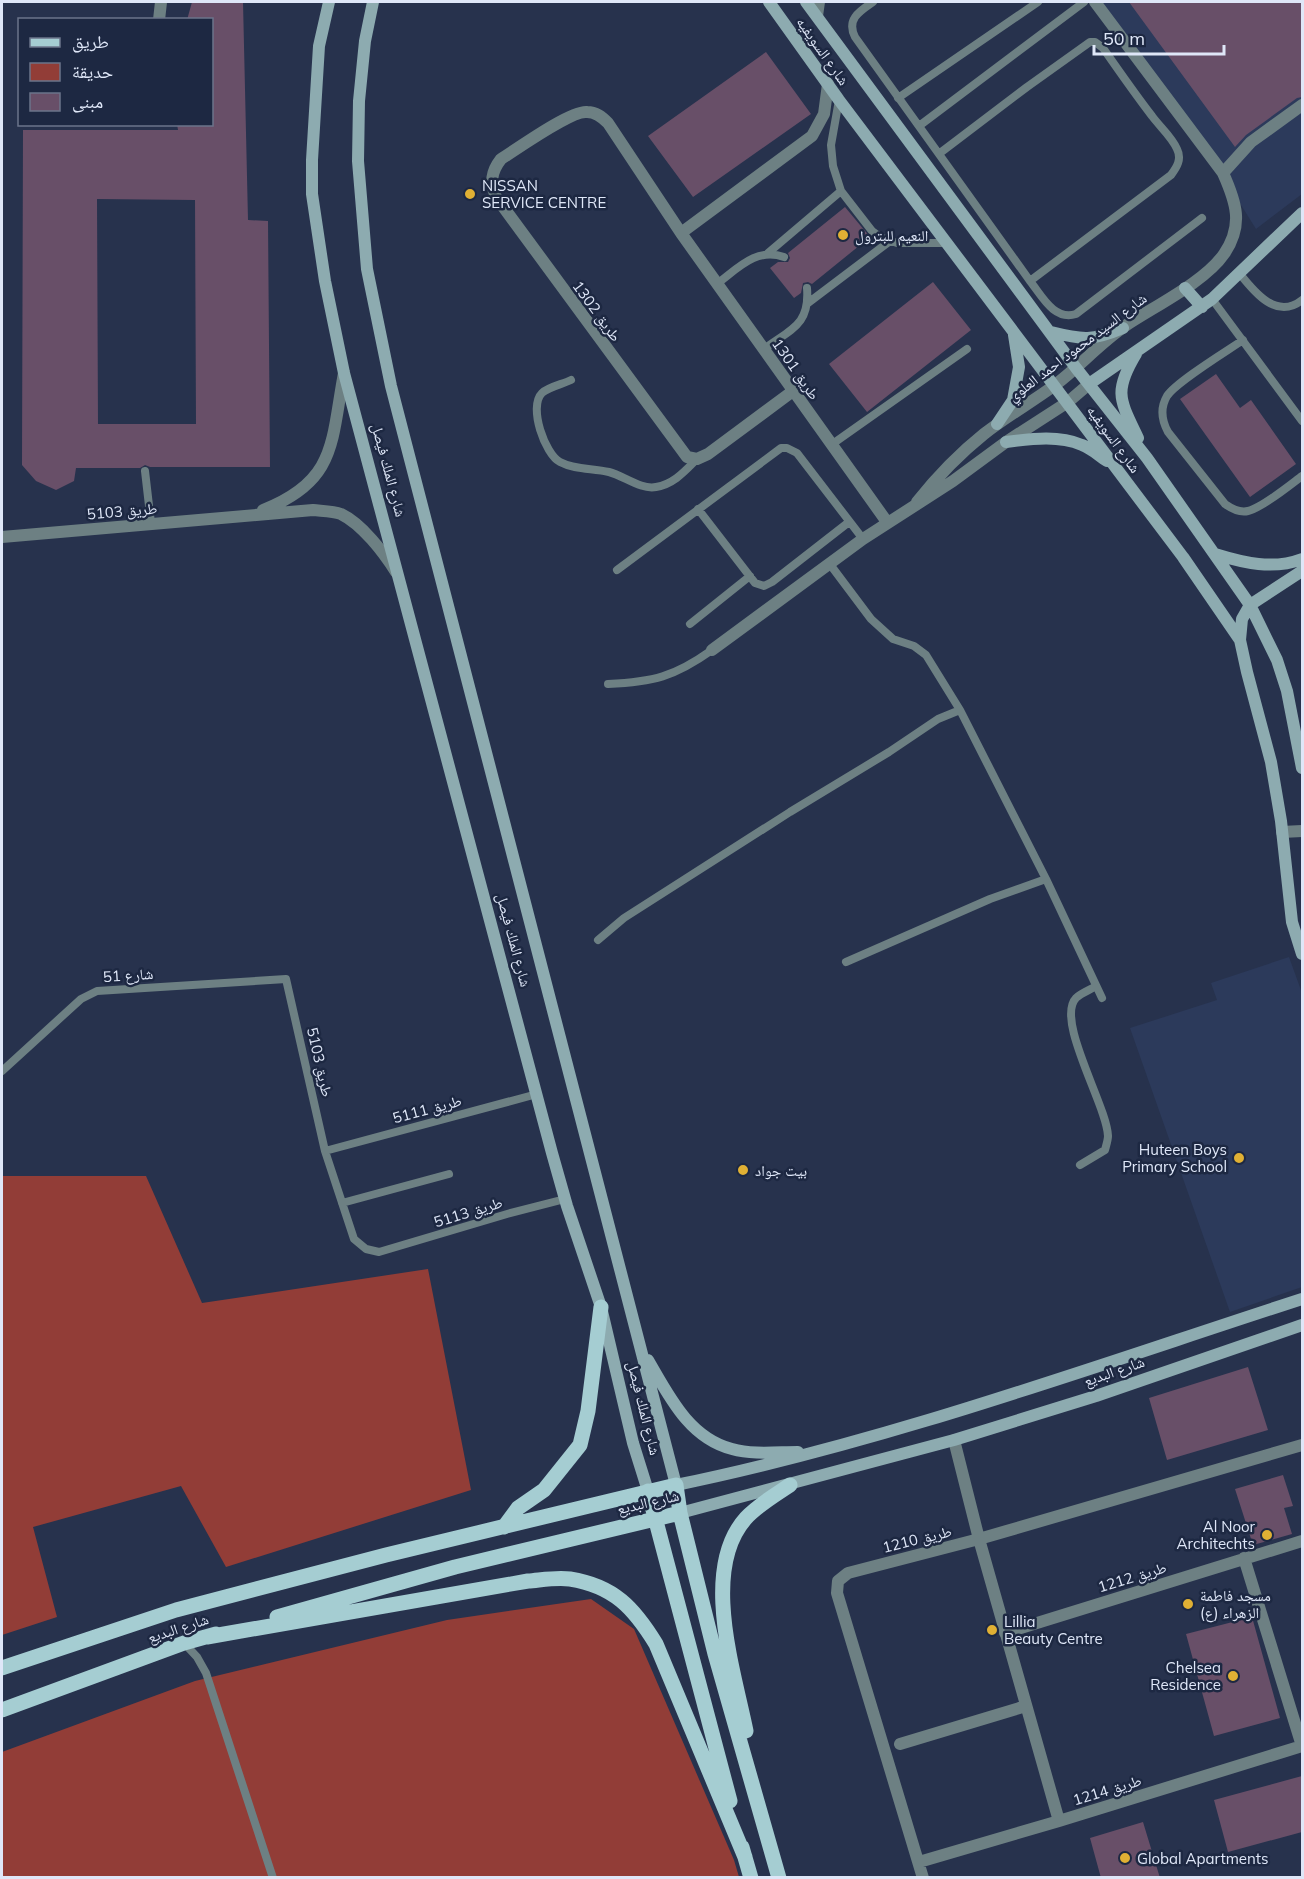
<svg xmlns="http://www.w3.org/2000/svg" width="1304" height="1879" font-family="Mulish,'Noto Naskh Arabic',sans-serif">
  <rect width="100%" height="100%" fill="#27324d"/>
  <path fill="#2c3a5b" d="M 1090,2 L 1302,2 L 1302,194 L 1256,229 L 1221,173 Z
    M 1289,957 L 1302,993 L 1302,1287 L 1230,1312 L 1130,1028 L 1217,1000 L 1211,983 Z"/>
  <path fill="#923d37" d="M 2,1176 L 146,1176 L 202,1303 L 428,1269 L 471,1490 L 226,1567 L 181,1486 L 33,1527 L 57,1617 L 2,1635 Z
    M 591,1599 L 634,1629 L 734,1860 L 739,1877 L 2,1878 L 2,1752 L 195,1681 L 447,1620 Z"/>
  <path fill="#684f68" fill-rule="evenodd" d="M 192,2 L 243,2 L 248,220 L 268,221 L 270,467 L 150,467 L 145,465 L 140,468 L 76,468 L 74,481 L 56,490 L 36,481 L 22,465 L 23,130 L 178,130 L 177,124 L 212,124 L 212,20 L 187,20 ZM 97,199 L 195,200 L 196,424 L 98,424 Z
    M 1129,2 L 1302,2 L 1302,97 L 1297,98 L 1246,135 L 1235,147 Z
    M 766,52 L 811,114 L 693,197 L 648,136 Z
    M 845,207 L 870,237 L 812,284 L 808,282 L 803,283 L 801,293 L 794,298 L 770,268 L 778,262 L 788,262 L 790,258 L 788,253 Z
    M 933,282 L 971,330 L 867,412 L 829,364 Z
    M 1216,374 L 1240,408 L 1251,400 L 1296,464 L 1250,497 L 1180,399 Z
    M 1248,1367 L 1268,1430 L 1167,1460 L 1149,1398 Z
    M 1283,1475 L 1293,1506 L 1284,1508 L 1292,1534 L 1253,1545 L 1235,1489 Z
    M 1252,1617 L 1280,1718 L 1214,1736 L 1186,1634 Z
    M 1302,1776 L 1302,1832 L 1228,1852 L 1214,1800 Z
    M 1143,1822 L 1160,1878 L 1101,1878 L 1090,1838 Z"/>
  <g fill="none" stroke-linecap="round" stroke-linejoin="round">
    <path stroke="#6d8083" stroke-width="8" d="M 873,2 C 860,11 846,19 855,37 L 1030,281 C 1042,296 1054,321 1076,314 L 1202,218
      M 898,98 L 1038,2
      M 839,100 L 831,145 L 833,166 L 841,191 L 872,231 L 880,237 L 897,243 L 948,243
      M 919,126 L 1084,2
      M 940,153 L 1027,87 L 1090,42 L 1095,42 L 1103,48 C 1119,71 1135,94 1152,116 C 1160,127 1172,137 1177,149 C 1182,159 1177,167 1171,175 L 1030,281
      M 768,253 L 841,191
      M 1240,274 C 1255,293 1277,320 1302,300
      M 718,283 C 738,268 757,247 784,257
      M 1212,299 L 1302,421
      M 808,303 L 890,241
      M 1243,340 C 1227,351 1176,382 1167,396 C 1160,408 1162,421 1168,432 L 1225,504 C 1232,509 1240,513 1248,511 C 1262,508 1290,485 1302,476
      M 764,349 C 791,329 810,325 807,288
      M 571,380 C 563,384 548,387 542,393 C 528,407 545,454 560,462 C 575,470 593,468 609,472 C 624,476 641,490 656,487 C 674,484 685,471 697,459
      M 831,445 L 967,349
      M 145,471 L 151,523
      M 698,509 L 755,583 L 764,586 L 772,582 L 849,522
      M 617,570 L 781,448 L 787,448 L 797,453 L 863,539
      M 690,624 L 750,576
      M 608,684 C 653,682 674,677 712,650
      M 960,710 L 1046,879 L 1102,998
      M 598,940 L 624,918 L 790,812 L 889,752 L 938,719 L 960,710 L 926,655 L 914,646 L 893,639 L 871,619 L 829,563
      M 846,962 L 990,899 L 1046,879
      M 2,1071 L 81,999 L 97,991 L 286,979 L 325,1151 L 354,1239 L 366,1249 L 379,1252 L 507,1214 L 565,1199
      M 325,1151 L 537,1094
      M 1080,1165 L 1105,1150 C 1106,1146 1108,1140 1108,1136 C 1107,1106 1055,1020 1076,998 C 1081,993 1090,990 1096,986
      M 342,1203 L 449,1174
      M 184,1643 L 197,1657 L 206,1673 L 273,1878"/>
    <path stroke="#6d8083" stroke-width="12" d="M 817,16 L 819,2
      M 159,20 L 161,2
      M 1223,173 L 1251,142 L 1302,105
      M 681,233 L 812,136 L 824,114 L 828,84
      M 793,391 L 708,454 L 697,459 L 687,457 L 496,197 C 490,182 491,172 501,159 C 517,149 571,110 587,112 C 596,112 602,117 608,123 L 681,233 L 887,522
      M 917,502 C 937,477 959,454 984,434 C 1007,416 1032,402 1055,385 C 1079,367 1100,343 1125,326 C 1153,307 1205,282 1224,254 C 1244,225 1236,202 1223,173 L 1095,2
      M 263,510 C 337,481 331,442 344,373
      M 2,537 L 313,510 C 321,511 333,511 341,514 C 362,524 384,553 396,572
      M 712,650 L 863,539 L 953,481 L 1006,442 L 1068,402 L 1089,384
      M 1282,832 L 1302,831
      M 954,1440 L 979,1539 L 1059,1821
      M 1244,1558 L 1302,1746
      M 1005,1633 L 1302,1541
      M 900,1744 L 1026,1706
      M 919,1862 L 1059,1821 L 1302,1746
      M 923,1878 L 837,1593 L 838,1581 L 848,1573 L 979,1539 L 1302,1445"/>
    <path stroke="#8dabb0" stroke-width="12" d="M 329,2 L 319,46 L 312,160 L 312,194 L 325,281 L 344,373 L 552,1153 L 567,1206 L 601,1307 L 633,1443 L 648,1491
      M 373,2 L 365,41 L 359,101 L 358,161 L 367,269 L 391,386 L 676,1485 C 890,1441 1095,1366 1302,1299
      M 769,2 L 839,100 L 1183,557 L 1240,640 L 1247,672 L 1271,762 L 1281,821 L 1292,922 L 1302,954
      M 806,2 L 1076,368 L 1147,458 L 1250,605 L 1277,660 L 1287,691 L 1302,768
      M 1185,288 L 1202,307
      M 1051,332 C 1083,340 1092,341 1123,328
      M 1136,354 C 1113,392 1120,400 1138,438
      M 1089,384 L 1212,299 L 1302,213
      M 997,424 L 1013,400 L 1019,367 L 1014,335
      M 1006,442 C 1031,439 1058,435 1082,445 C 1091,448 1099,456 1107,461
      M 1215,554 C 1244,563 1273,570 1302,559
      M 1240,640 L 1242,619 L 1250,605 L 1302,571
      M 648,1360 C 669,1396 689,1438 732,1449 C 753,1455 777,1452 798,1452
      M 680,1513 L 954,1440 L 1096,1396 L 1302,1325"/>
    <path stroke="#a5cdd2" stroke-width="15" d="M 648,1491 L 730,1801
      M 504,1527 L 518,1508 L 544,1490 L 580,1445 L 588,1411 L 601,1307
      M 277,1617 L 455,1567 L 680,1513
      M 207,1637 L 528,1581 C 541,1580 557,1577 570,1579 C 614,1586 634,1608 656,1644 L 745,1857
      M 2,1668 L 176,1610 L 386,1555 L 676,1485 L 680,1513 L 715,1654 L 779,1878
      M 2,1710 L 184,1643 L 216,1634
      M 746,1731 C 734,1671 700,1569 746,1518 C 758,1505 775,1495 790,1485
      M 742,1847 L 751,1878"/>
  </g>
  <g fill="#e0b034" stroke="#1d2842" stroke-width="2">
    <circle cx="470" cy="194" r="6"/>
    <circle cx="843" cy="235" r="6"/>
    <circle cx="1239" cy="1158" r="6"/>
    <circle cx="743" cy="1170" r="6"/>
    <circle cx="1267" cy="1535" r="6"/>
    <circle cx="1188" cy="1604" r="6"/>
    <circle cx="992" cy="1630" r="6"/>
    <circle cx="1233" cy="1676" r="6"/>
    <circle cx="1125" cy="1858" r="6"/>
  </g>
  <g text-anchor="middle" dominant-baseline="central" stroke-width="5" stroke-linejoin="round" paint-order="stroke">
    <g font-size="15" fill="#dfe7f8" stroke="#1d2842">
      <text transform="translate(823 51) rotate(55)">شارع السويفيه</text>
      <text transform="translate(597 311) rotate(54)">طريق 1302</text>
      <text transform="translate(1077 347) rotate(-37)">شارع السيد محمود احمد العلوي</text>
      <text transform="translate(796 369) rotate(55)">طريق 1301</text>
      <text transform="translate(1114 439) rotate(54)">شارع السويفيه</text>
      <text transform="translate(389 470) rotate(75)">شارع الملك فيصل</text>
      <text transform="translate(122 511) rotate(-5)">طريق 5103</text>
      <text transform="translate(514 940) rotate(75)">شارع الملك فيصل</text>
      <text transform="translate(128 975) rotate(-4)">شارع 51</text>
      <text transform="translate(320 1062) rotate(77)">طريق 5103</text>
      <text transform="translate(427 1109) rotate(-15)">طريق 5111</text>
      <text transform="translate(468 1212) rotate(-17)">طريق 5113</text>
      <text transform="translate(1114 1371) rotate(-19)">شارع البديع</text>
      <text transform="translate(644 1408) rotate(76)">شارع الملك فيصل</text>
      <text transform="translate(648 1502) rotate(-13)">شارع البديع</text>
      <text transform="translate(917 1539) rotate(-14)">طريق 1210</text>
      <text transform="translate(1132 1577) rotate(-17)">طريق 1212</text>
      <text transform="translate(178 1628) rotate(-18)">شارع البديع</text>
      <text transform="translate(1107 1790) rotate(-17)">طريق 1214</text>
    </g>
    <g font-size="15" fill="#dfe7f8" stroke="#1d2842" text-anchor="start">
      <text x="482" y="185">NISSAN<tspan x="482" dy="17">SERVICE CENTRE</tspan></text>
      <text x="855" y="235">النعيم للبترول</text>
      <text x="1227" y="1149" text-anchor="end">Huteen Boys<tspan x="1227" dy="17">Primary School</tspan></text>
      <text x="755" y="1170">بيت جواد</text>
      <text x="1255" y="1526" text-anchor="end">Al Noor<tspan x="1255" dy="17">Architechts</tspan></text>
      <text x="1200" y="1595">مسجد فاطمة<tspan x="1200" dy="17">الزهراء (ع)</tspan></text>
      <text x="1004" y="1621">Lillia<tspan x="1004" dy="17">Beauty Centre</tspan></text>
      <text x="1221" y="1667" text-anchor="end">Chelsea<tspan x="1221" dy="17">Residence</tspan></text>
      <text x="1137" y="1858">Global Apartments</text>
    </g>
  </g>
  <rect width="1304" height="1879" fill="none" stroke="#dfe7f8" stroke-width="6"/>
  <rect x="18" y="18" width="195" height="108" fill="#1d2842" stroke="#6b748b" stroke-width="1.5"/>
  <rect x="30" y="38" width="30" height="9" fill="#a5cdd2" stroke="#6b748b" stroke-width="1.5"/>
  <text x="72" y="48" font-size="18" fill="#dfe7f8">طريق</text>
  <rect x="30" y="63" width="30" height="18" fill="#923d37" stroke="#6b748b" stroke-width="1.5"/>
  <text x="72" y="78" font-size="18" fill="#dfe7f8">حديقة</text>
  <rect x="30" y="93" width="30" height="18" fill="#684f68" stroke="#6b748b" stroke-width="1.5"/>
  <text x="72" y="108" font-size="18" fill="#dfe7f8">مبنى</text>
  <path d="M1094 45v9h130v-9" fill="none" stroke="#dfe7f8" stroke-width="3"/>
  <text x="1103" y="45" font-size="18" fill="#dfe7f8" stroke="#1d2842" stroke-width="4.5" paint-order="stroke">50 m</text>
</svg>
